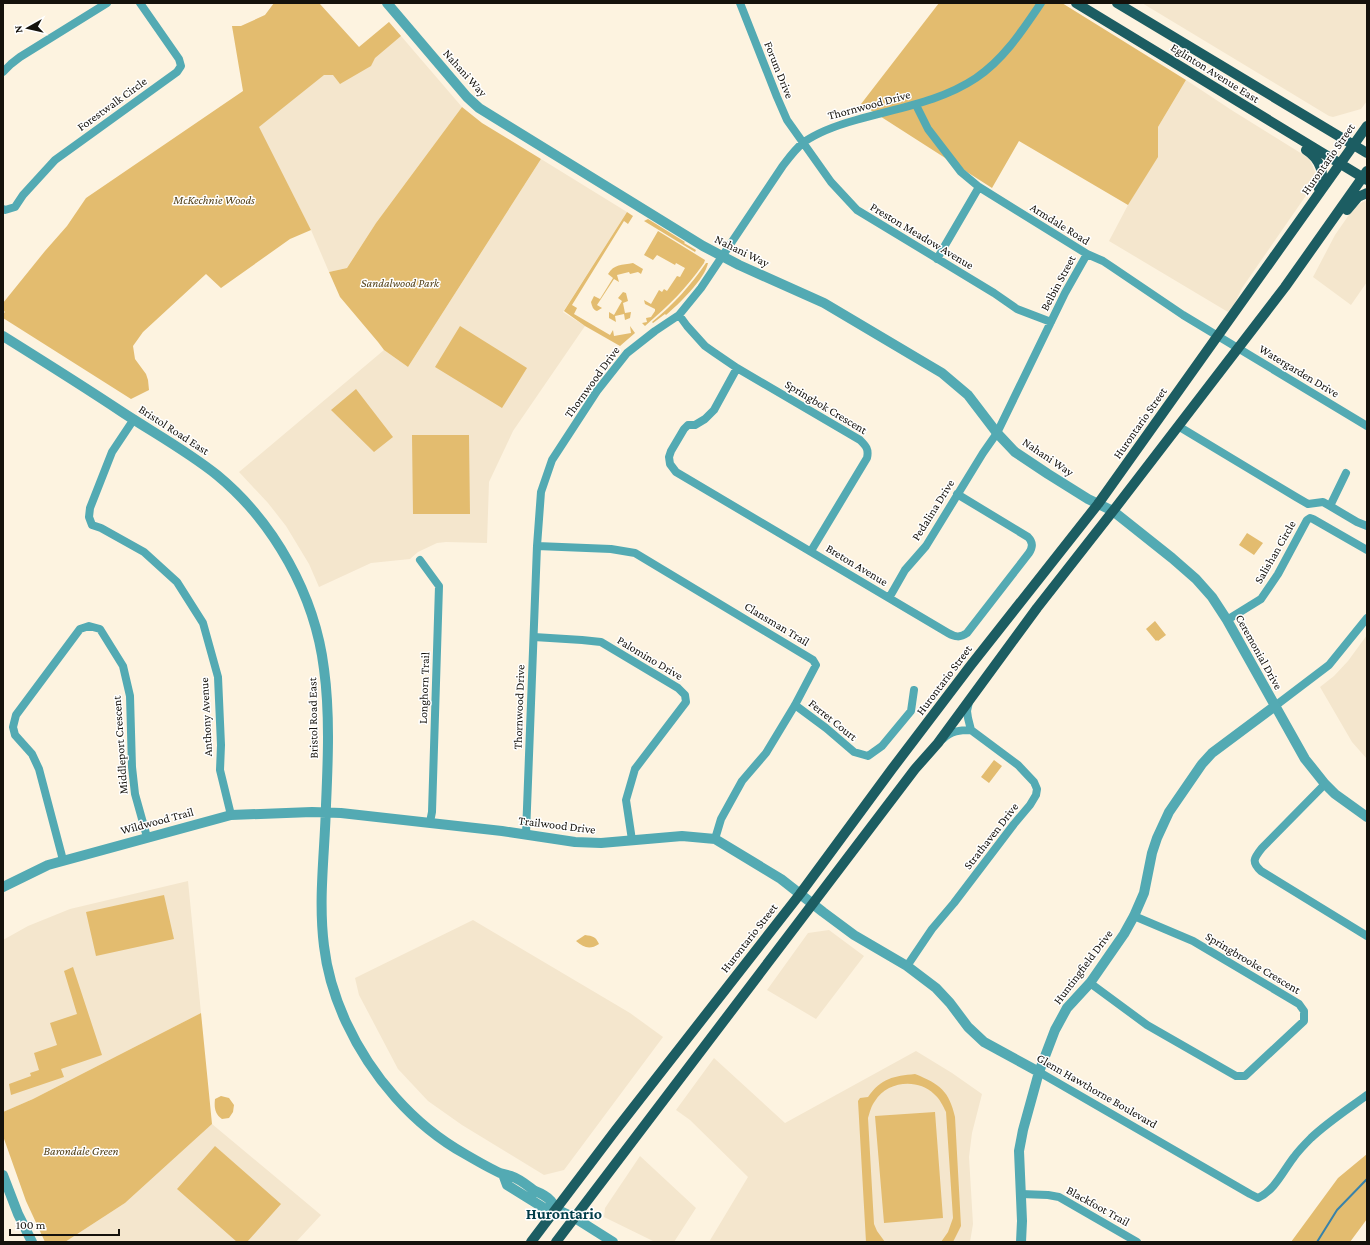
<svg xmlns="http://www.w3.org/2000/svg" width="1370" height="1245" font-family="'Crimson Pro',serif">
  <rect width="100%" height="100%" fill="#fdf3e0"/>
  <path fill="#f4e6cd" d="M 274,3 L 319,3 L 359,47 L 389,22 L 462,107 L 376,223 L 347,268 L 329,272 L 311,230 L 258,127 L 232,26 L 241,26 L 265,15 Z
    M 1142,3 L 1367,3 L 1367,101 L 1361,109 L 1333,117 L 1329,116 Z
    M 1186,80 L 1233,111 L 1307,157 L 1311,162 L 1316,174 L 1316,180 L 1314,184 L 1242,288 L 1235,303 L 1228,312 L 1109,241 L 1128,205 L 1157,157 L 1158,127 Z
    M 541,159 L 627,212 L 563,312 L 585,326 L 513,431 L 489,482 L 487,543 L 446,542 L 437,543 L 418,552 L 410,559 L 371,563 L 319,587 L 309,564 L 286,526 L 268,503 L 239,472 L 384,350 L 408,367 Z
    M 1367,200 L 1367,282 L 1351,305 L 1313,277 L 1335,235 L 1353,209 L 1361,203 Z
    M 1367,635 L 1367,759 L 1352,742 L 1320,687 L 1334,676 L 1348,661 Z
    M 188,881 L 201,1013 L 33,1099 L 3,1112 L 3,940 L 28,926 L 70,909 Z
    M 473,920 L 630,1013 L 663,1037 L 564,1170 L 544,1175 L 462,1125 L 428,1101 L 398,1069 L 359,995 L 355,978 Z
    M 829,930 L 864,956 L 816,1019 L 767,990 L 808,933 Z
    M 916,1051 L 952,1073 L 982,1094 L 972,1133 L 969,1157 L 973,1224 L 970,1242 L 709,1242 L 748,1177 L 690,1120 L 676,1110 L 714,1058 L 785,1123 Z
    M 212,1124 L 321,1215 L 296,1242 L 65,1242 L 125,1203 Z
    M 640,1156 L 696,1208 L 674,1242 L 655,1242 L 604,1217 L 605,1208 Z"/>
  <path fill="#e3bc6f" d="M 274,3 L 319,3 L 359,47 L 389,22 L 401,36 L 375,58 L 371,66 L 340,84 L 333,75 L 324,75 L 259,127 L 311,230 L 290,239 L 221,288 L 206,274 L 143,332 L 133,346 L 135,359 L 146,374 L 148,380 L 149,390 L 131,399 L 3,318 L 3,314 L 5,312 L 3,310 L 3,303 L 45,251 L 67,226 L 86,198 L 243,91 L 232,26 L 241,26 L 265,15 Z
    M 939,3 L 1062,3 L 1186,80 L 1158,127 L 1158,157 L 1128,205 L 1019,141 L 992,188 L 861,104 Z
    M 462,107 L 482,123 L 541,159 L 408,367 L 384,350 L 378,342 L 340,297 L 329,272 L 347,268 L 376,223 Z
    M 627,212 L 633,216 L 628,224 L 624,221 L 572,305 L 577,308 L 574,314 L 610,335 L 613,330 L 614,336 L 631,333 L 630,326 L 635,333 L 620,346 L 585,326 L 564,311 Z
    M 648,219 L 685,242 L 684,243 L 696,250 L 695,252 L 644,221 Z
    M 658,231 L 705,260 L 704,263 C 686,289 669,305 645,326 L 642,323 L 647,322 L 646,318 L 651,317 L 655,311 L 655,309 L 645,304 L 644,300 L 651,304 L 659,290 L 662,292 L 664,289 L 667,291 L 677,276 L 680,277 L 685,268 L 676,263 L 675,265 L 657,255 L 653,260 L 644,255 Z
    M 633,263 L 643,269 L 641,274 L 638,272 L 630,274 L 629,272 L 617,275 L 619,282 L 614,279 L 597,305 L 602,308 L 597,311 C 593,310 592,306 591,302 L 594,296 L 600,299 L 613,278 L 608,274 C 614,264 622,265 633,263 Z
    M 706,263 L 708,263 C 705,279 678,305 666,315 L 665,314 L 653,323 L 652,322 C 674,304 690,286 706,263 Z
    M 623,292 L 626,293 L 628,301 L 623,303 L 625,313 L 631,312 L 630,318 L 625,320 L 624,314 L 615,316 L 616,322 L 609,318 L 609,312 L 614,315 L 622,301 L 618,298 Z
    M 460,326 L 527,368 L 502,408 L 435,367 Z
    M 356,389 L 393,437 L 374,452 L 331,410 Z
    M 412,435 L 469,435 L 470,514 L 413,514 Z
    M 1247,533 L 1263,543 L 1254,555 L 1239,545 Z
    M 1155,621 L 1166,635 L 1158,641 L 1157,640 L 1156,641 L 1146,629 Z
    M 994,760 L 1002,766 L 989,783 L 981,777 Z
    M 164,895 L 174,939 L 96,956 L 86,912 Z
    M 585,935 C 593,936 596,937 599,944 C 590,950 584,948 576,941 Z
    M 73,967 L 102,1055 L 61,1069 L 64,1077 L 11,1095 L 9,1084 L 31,1076 L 30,1073 L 39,1070 L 34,1053 L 57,1045 L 50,1023 L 77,1014 L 64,971 Z
    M 201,1013 L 212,1124 L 125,1203 L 65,1242 L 45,1242 L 26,1201 L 3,1136 L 3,1112 L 33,1099 Z
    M 915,1074 C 940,1084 949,1091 955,1117 L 961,1226 L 953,1242 L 941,1242 L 948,1232 L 953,1218 L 946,1112 C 943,1106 940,1099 934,1094 C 918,1078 887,1081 875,1101 C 871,1106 870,1112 868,1118 L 874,1224 L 877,1231 L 885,1242 L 866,1242 L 858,1101 L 860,1098 L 868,1097 C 881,1078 894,1076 915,1074 Z
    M 221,1096 L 229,1098 L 234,1105 L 233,1112 L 229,1118 L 222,1119 C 215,1114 214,1108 215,1099 Z
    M 935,1112 L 943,1218 L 884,1223 L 875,1116 Z
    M 215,1146 L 281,1204 L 247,1242 L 237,1242 L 177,1189 Z
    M 1367,1154 L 1367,1219 L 1350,1242 L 1291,1242 L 1338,1178 Z"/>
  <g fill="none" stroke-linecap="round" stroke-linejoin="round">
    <path stroke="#3882a9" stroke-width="2" d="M 1317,1242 L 1337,1210 L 1367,1179"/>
    <path stroke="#53aab3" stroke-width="8" d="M 740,3 L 777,97 L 787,120 L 831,182 L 857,210 L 994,293 L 1017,309 L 1051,322
      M 3,72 L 11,64 L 20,57 L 107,3
      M 916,105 L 928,129 L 961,172 L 979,187 L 1087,254 L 1103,261 L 1112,267 L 1183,315 L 1367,426
      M 3,209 L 5,210 L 15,207 L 23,195 L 55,160 L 177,72 L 181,66 L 179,59 L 140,3
      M 937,259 L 979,187
      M 679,315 L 687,326 L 705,346 L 715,353 L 737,368 L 860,440 C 866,446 869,449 867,458 L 811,551
      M 737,368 L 714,410 L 705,419 L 695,425 L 688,425 L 684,429 L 671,451 L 669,457 L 670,464 L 676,472 L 948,633 C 955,637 960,638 967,633 L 1029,553 C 1033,547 1033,542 1028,537 L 957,494
      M 134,419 L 112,452 L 90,508 L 89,517 L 92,525 L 101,528 L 144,552 L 177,582 L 203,623 L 218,677 L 221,745 L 220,770 L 231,815
      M 1178,426 L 1296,497 L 1308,504 L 1323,502 L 1330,506
      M 1346,473 L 1330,506 L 1357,522 L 1367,526
      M 537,546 L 611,549 L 635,553 L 813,660 L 816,665 L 795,705 L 766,753 L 742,781 L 721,819 L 715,839
      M 420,560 L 439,586 L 432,812 L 430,822
      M 889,598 L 905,570 L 926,546 L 983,453 L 997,433 L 1065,293 L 1087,254
      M 1227,620 L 1261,599 L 1278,574 L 1307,520 L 1310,518 L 1313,519 L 1367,550
      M 534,637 L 582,640 L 601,642 L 678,688 L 685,695 L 686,702 L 635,769 L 626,800 L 632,840
      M 795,705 L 826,728 L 854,752 L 868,756 L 882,746 L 911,711 L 914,690
      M 1275,706 L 1329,665 L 1367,618
      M 943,739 C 951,731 960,730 971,730
      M 1325,784 L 1262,848 C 1254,858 1251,862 1261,871 L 1367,936
      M 526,834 L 537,546 L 541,492 L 552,460 L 597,391 L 627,353 L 655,331 L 679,315 L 701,288 L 782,167 C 788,159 795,149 804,142 C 820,131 838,125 856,120 C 897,108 940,102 976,78 C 1004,59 1022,31 1041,3
      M 63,860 L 39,769 L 32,754 L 15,735 L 13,727 L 16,715 L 80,629 L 89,626 L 100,629 L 123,666 L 130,696 L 132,767 L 135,794 L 147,837
      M 907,966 L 932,929 L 954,903 L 1014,824 L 1030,805 L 1036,795 L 1037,789 L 1034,782 L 1018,765 L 971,730 L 968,718 L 967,711 L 969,702
      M 1090,983 L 1147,1025 L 1236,1076 L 1245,1076 L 1304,1021 L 1304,1011 L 1299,1004 L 1193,941 L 1134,916
      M 1039,1072 L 1250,1194 L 1258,1198 C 1275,1190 1283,1171 1294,1157 C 1299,1150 1305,1144 1311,1138 C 1328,1122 1348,1109 1367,1095
      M 1021,1194 L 1048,1195 L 1059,1197 L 1137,1242"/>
    <path stroke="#53aab3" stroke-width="10" d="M 387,3 L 467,97 L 479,108 L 703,246 L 739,265 L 824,303 L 942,373 L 968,395 L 997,433 L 1015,452 L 1048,474 L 1088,499 L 1113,511 L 1172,558 L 1196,579 L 1212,597 L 1227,620 L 1305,759 L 1325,784 L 1335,794 L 1367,817
      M 3,336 C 43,361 83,386 122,412 C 154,433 187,451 217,475 C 274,522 315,595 324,669 C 330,713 328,760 326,805 C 325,851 318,899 324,946 C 327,972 335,998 346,1022 C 371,1076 413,1125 465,1154 C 477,1161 489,1168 500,1173 C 504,1174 508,1175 511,1176 C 520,1179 528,1186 535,1191 C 540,1193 546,1196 550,1200 C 551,1200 555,1208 556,1209
      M 3,887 L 48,865 L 231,815 L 312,812 L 341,813 L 502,831 L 575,842 L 601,843 L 682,836 L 715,839 L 781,879 L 823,912 L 854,935 L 907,966 L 936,988 L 950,1003 L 968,1027 L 984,1042 L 1039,1072
      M 503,1174 L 507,1185 L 544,1208 L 556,1209 L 575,1218 L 613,1242
      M 3,1175 L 18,1214 L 32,1242
      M 1021,1242 L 1022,1221 L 1019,1151 L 1023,1130 L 1039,1072 L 1055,1030 L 1067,1008 L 1090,983 L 1124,934 L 1134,916 L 1144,893 L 1152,853 L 1157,838 L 1169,812 L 1202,764 L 1212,753 L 1275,706"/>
    <path stroke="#1c5d62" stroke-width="10" d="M 1076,3 L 1367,180
      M 1117,3 L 1367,153
      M 1306,150 C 1319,158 1327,175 1319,189
      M 1347,210 L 1358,197 L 1367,193
      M 531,1242 L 615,1131 L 800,894 L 892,769 L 971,665 L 1098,504 L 1367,126
      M 556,1242 L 915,769 L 938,743 L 1037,608 L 1113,511 L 1285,287 L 1367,171"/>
  </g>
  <g text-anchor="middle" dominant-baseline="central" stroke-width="3" stroke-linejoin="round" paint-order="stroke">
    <g font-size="12" fill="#15120c" stroke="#fff">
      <text transform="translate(779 70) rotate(68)">Forum Drive</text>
      <text transform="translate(465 73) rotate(48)">Nahani Way</text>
      <text transform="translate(1215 73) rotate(32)">Eglinton Avenue East</text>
      <text transform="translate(112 104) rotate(-36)">Forestwalk Circle</text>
      <text transform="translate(869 105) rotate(-15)">Thornwood Drive</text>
      <text transform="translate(1328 159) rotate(-55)">Hurontario Street</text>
      <text transform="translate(1060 224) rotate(32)">Armdale Road</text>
      <text transform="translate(922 236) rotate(31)">Preston Meadow Avenue</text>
      <text transform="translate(742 251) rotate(26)">Nahani Way</text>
      <text transform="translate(1058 283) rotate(-62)">Belbin Street</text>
      <text transform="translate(1299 371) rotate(31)">Watergarden Drive</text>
      <text transform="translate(592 382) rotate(-54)">Thornwood Drive</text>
      <text transform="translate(826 407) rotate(31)">Springbok Crescent</text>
      <text transform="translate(1140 423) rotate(-55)">Hurontario Street</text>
      <text transform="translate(174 430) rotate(33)">Bristol Road East</text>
      <text transform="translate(1048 457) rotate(34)">Nahani Way</text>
      <text transform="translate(933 510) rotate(-58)">Pedalina Drive</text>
      <text transform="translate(1275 552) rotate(-60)">Salishan Circle</text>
      <text transform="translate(857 565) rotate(31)">Breton Avenue</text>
      <text transform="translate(777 624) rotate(31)">Clansman Trail</text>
      <text transform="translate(1259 652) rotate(61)">Ceremonial Drive</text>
      <text transform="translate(650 658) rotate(31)">Palomino Drive</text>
      <text transform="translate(944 680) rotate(-53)">Hurontario Street</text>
      <text transform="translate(424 688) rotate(-88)">Longhorn Trail</text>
      <text transform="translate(519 707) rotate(-88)">Thornwood Drive</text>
      <text transform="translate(206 717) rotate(-93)">Anthony Avenue</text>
      <text transform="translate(313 718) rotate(-91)">Bristol Road East</text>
      <text transform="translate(833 720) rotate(39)">Ferret Court</text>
      <text transform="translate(120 745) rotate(-94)">Middleport Crescent</text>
      <text transform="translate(157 821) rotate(-15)">Wildwood Trail</text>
      <text transform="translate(557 825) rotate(7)">Trailwood Drive</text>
      <text transform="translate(991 836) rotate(-52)">Strathaven Drive</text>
      <text transform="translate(749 938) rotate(-52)">Hurontario Street</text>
      <text transform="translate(1253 963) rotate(31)">Springbrooke Crescent</text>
      <text transform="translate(1083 967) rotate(-53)">Huntingfield Drive</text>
      <text transform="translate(1097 1091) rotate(30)">Glenn Hawthorne Boulevard</text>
      <text transform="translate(1098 1206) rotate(29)">Blackfoot Trail</text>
    </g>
    <g font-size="12" font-style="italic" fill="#534017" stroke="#fff">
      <text x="214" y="200">McKechnie Woods</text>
      <text x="400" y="283">Sandalwood Park</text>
      <text x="81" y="1151">Barondale Green</text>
    </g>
    <g font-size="16" font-weight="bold" fill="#003c49" stroke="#fff">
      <text x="564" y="1213">Hurontario</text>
    </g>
  </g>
  <rect width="1370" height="1245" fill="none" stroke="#15120c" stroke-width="8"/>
  <g transform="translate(28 28) rotate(262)" stroke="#ffffff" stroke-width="3" paint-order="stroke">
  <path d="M0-3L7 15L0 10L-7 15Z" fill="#15120c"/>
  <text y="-6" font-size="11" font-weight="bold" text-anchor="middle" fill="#15120c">N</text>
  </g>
  <path d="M10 1229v6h109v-6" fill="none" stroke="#15120c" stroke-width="2"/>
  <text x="16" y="1229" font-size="12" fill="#15120c" stroke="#ffffff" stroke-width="3" paint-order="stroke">100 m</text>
</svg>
